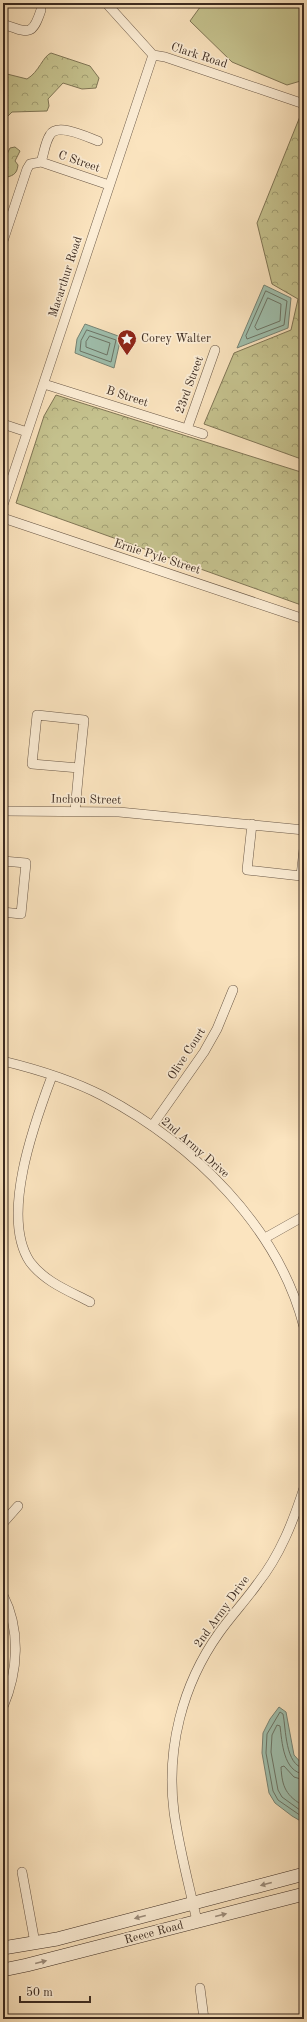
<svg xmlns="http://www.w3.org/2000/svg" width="307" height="2022" font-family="'Old Standard TT',serif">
  <defs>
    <pattern id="forest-crowns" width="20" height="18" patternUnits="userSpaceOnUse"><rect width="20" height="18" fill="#c5c28e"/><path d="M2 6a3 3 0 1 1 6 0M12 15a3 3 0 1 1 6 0" fill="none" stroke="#a19e73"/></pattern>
  </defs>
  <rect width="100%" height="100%" fill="#fbe4bf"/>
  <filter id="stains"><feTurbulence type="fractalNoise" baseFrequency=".005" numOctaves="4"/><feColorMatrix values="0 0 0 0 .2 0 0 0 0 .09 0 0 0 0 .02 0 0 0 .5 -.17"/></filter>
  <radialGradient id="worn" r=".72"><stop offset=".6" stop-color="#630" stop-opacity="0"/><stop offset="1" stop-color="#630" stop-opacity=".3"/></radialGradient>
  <path fill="#c5c28e" stroke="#807656" d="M 203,3 L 304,3 L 304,80 L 287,85 L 232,62 L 190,21 Z"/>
  <path fill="url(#forest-crowns)" stroke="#807656" d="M 51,53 L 90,66 L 99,78 L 96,88 L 82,89 L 63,83 L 48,99 L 49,106 L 47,111 L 12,112 L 3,121 L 3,73 L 27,79 C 39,72 43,56 51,53 Z
    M 303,109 L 304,109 L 304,460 L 204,424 L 234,353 L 291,330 L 298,299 L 272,284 L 257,223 Z
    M 15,147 L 20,151 L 15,161 L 18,165 C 17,175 12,176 3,178 L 3,156 L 6,156 L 10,148 Z
    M 56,395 L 304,473 L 304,606 L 16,503 L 44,416 Z"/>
  <path fill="#9fbfad" stroke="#778374" d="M 264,285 L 291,298 L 288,328 L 237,348 Z
    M 85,324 L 121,337 L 114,368 L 75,353 L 77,339 Z
    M 279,1707 L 286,1712 L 294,1755 L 304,1766 L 304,1823 L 292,1816 L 275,1803 L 269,1793 L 262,1753 L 263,1733 L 270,1719 Z"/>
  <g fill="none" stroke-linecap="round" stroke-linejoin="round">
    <path stroke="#6c7466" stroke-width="1" d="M 266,291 L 287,301 L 284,325 L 247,339 L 246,336 Z
      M 268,298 L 281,304 L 280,321 L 257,330 L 255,327 Z
      M 87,330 L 116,340 L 111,362 L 80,351 L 81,341 Z
      M 90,336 L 110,343 L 107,355 L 86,347 L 86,342 Z
      M 304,1768 C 285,1766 286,1728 283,1714 L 280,1712 L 267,1734 L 266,1753 L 273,1791 L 278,1800 L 304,1818
      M 304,1774 C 283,1772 282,1741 280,1726 L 277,1725 L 272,1735 L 271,1752 L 278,1790 L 282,1797 L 304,1813
      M 304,1780 L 294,1777 L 284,1766 L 281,1767 C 282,1787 286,1796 304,1806"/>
    <g stroke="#6a5847" stroke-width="10">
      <path id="street" d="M 106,3 L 153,55 L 165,57 L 304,104
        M 3,24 C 27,32 32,38 41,10
        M 41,162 C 44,154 45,142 50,135 C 57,122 87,137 98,141
        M 41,162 L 109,185
        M 3,241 L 27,169 L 30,164 L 41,162
        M 44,384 L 203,434
        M 3,424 L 27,432
        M 187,429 L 215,350
        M 3,505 L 153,55
        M 3,518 L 304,619
        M 37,715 L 84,720 L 79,768 L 32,764 Z
        M 3,811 L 119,812 L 304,830
        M 75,811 L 79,768
        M 252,824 L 247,870 L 301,876 L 304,849
        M 3,861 L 26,863 L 21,914 L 3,912
        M 3,1061 C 36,1069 72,1080 103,1096 C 193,1144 278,1226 304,1327
        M 52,1076 C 34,1124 0,1217 30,1262 C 45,1282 69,1291 90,1302
        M 152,1126 L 204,1052 L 217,1029 L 233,990
        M 265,1238 L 304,1216
        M 3,1523 L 18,1506
        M 3,1595 C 21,1630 18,1672 3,1707
        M 22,1872 L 35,1943
        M 197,1921 C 189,1885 179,1848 174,1812 C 166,1749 182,1685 219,1633 C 231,1616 246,1600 258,1583 C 280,1555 293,1522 304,1488
        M 200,1988 L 204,2019"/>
    </g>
    <g stroke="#3a291f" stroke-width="14">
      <path id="secondary" d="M 3,1948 L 57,1939 L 304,1874
        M 3,1970 L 27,1965 L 304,1894"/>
    </g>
    <use href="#street" stroke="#fcedd5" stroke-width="9"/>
    <use href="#secondary" stroke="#fcedd5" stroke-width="13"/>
  </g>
  <defs><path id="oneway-solid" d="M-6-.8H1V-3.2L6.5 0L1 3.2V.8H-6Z"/></defs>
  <g fill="#9b8b7a">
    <use href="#oneway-solid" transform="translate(266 1884) rotate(165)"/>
    <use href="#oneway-solid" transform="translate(221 1915) rotate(-14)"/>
    <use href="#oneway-solid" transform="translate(140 1917) rotate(165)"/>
    <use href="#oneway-solid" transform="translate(41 1962) rotate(-14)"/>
  </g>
  <defs>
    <g id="sight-pin" transform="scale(1)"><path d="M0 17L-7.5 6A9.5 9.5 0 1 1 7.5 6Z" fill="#8f2418" stroke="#fcedd5"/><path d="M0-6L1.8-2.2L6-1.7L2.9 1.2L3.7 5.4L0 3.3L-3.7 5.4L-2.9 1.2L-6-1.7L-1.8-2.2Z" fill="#fff"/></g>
  </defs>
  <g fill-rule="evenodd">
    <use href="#sight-pin" x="127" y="339"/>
  </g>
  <g text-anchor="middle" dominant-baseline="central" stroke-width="3.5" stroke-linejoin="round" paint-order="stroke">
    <g font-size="12" fill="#3a291f" stroke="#fcedd5">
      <text transform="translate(199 56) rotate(18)">Clark Road</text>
      <text transform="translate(79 162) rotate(19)">C Street</text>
      <text transform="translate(66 277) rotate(-72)">Macarthur Road</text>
      <text transform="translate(190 385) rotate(-70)">23rd Street</text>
      <text transform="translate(127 397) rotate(18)">B Street</text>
      <text transform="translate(157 557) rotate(18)">Ernie Pyle Street</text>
      <text transform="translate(86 800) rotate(1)">Inchon Street</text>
      <text transform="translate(187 1054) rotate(-57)">Olive Court</text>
      <text transform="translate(195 1148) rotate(41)">2nd Army Drive</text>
      <text transform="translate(222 1612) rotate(-54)">2nd Army Drive</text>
      <text transform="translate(154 1933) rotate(-15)">Reece Road</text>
    </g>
    <g font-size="12" fill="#3a291f" stroke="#fcedd5" text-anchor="start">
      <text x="141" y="339">Corey Walter</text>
    </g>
  </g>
  <rect width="307" height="2022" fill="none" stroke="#fbe4bf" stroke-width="16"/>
  <rect x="4" y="4" width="299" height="2014" fill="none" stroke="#3a291f" stroke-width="2"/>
  <rect x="8" y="8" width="291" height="2006" fill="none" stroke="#3a291f"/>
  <path d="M20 1996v6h70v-6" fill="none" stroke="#3a291f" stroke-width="2"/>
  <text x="26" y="1996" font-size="12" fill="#3a291f" stroke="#fcedd5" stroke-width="3" paint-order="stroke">50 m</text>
  <rect width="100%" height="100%" filter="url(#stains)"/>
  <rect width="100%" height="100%" fill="url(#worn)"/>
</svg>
